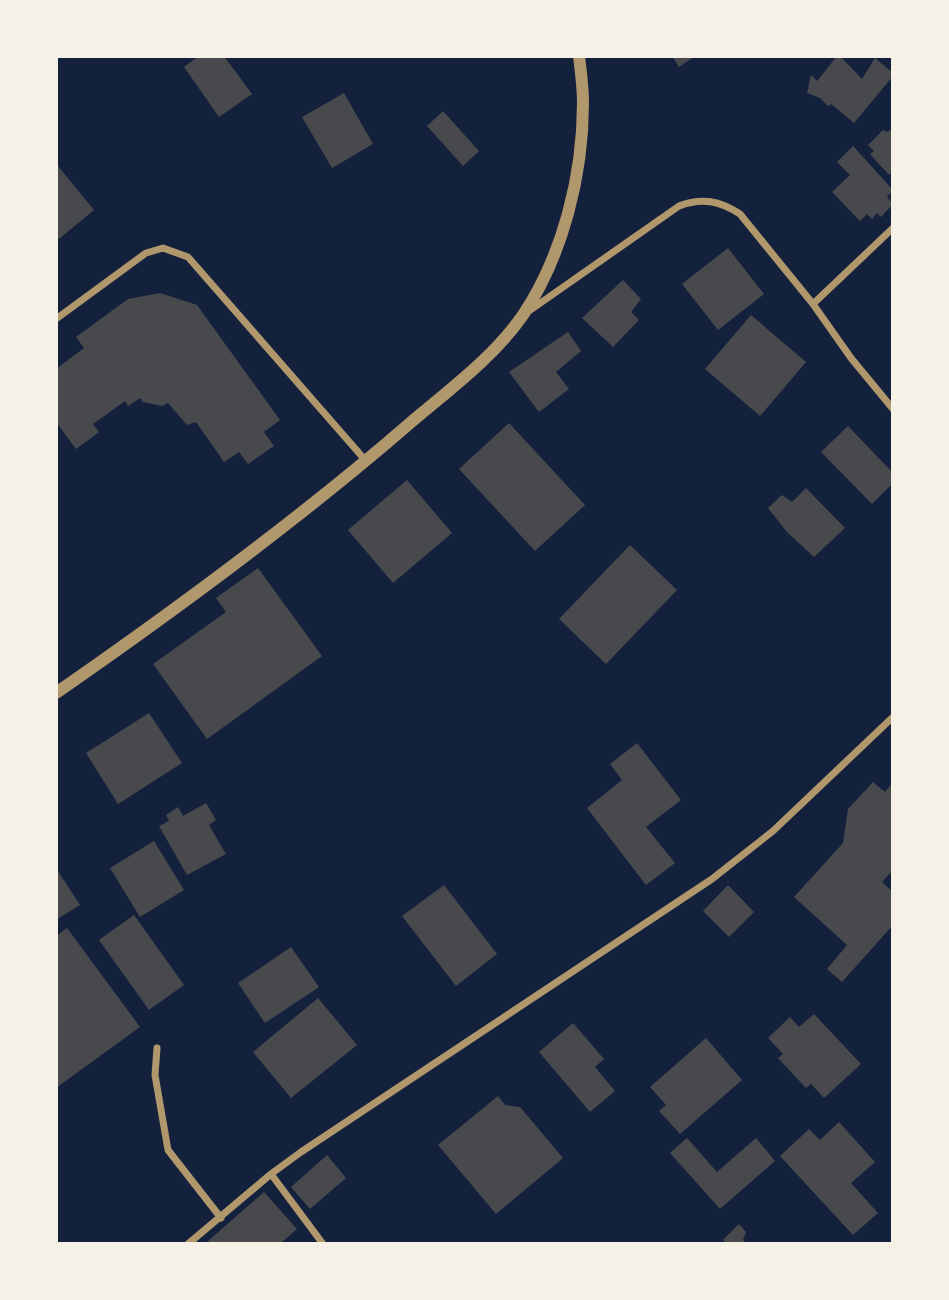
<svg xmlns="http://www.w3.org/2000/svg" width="949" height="1300" font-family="Quicksand,sans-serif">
  <rect width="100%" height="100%" fill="#14213d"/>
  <path fill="#48494c" d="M 199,56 L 224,56 L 252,94 L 219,117 L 184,67 Z
    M 672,56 L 695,56 L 679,67 Z
    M 837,56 L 840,56 L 862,79 L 875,58 L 893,73 L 893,76 L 854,123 L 831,104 L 828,106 L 820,98 L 807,93 L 811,75 L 817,81 Z
    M 344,93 L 373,144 L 332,168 L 302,117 Z
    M 443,111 L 479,151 L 463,166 L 427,126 Z
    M 893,128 L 893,171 L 889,175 L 870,154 L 874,151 L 868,145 L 883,130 L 887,132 Z
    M 853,146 L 893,190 L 887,197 L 893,204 L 881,217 L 877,213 L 872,219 L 867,214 L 860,221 L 832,192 L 850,175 L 837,162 Z
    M 58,166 L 94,210 L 59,239 L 56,234 L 56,167 Z
    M 728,248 L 764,294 L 718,330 L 682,284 Z
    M 623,280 L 641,299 L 631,312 L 639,320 L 613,347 L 582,318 Z
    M 160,293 L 197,305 L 280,420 L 264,432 L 274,446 L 248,464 L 239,452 L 224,462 L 196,422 L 187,425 L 168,403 L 162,406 L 143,402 L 140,398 L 128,406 L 125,401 L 93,424 L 99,432 L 76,449 L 56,422 L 56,369 L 84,348 L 76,337 L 128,299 Z
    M 751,315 L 806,362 L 760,416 L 705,369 Z
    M 568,332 L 581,351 L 556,372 L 569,389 L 539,412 L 509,372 Z
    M 509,423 L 585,505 L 535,551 L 459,469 Z
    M 848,426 L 893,473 L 893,483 L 872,504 L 821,452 Z
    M 407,480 L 452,533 L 393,583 L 348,530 Z
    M 806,488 L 845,528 L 814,557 L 787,532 L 768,508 L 782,495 L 792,502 Z
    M 630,545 L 677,590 L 606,664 L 559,619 Z
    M 258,568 L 322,656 L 207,739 L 153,664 L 226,612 L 216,598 Z
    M 149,713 L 182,763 L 118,804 L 86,753 Z
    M 637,743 L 681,800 L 646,827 L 675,863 L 646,885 L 587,808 L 622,780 L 610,764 Z
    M 873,782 L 885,792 L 893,782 L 893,870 L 882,882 L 893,892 L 893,925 L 842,982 L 827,969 L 847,945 L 794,897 L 843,843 L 848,809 Z
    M 206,803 L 216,820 L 209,825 L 226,854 L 187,875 L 159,826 L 169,821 L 166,815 L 178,807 L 183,816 Z
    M 154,841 L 184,890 L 140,917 L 110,868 Z
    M 56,868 L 80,905 L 56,920 Z
    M 444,885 L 497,954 L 456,986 L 402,916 Z
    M 728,885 L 754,912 L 729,937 L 703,911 Z
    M 134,915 L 184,985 L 149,1010 L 99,940 Z
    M 67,928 L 140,1027 L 56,1088 L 56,936 Z
    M 291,947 L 319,987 L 265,1023 L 238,983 Z
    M 318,998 L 357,1045 L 291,1098 L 253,1052 Z
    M 814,1014 L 861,1064 L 824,1098 L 811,1084 L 806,1088 L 778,1058 L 783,1054 L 768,1038 L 790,1017 L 799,1027 Z
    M 573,1023 L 604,1059 L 595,1067 L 615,1091 L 590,1112 L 539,1052 Z
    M 706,1038 L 742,1080 L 680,1134 L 659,1111 L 666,1105 L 650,1087 Z
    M 498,1096 L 505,1105 L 520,1107 L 563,1158 L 496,1214 L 438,1145 Z
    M 839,1122 L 875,1162 L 851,1183 L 878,1213 L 853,1235 L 780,1156 L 809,1129 L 820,1140 Z
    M 687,1138 L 717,1172 L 756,1138 L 775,1161 L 720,1209 L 670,1153 Z
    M 327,1155 L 346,1178 L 310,1209 L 291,1187 Z
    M 264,1192 L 297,1229 L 280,1244 L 210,1244 L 208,1241 Z
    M 739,1224 L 746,1232 L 743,1240 L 747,1244 L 727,1244 L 723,1240 Z"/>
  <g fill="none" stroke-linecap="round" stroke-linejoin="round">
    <path stroke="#b1986c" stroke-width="7" d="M 813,304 L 893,228
      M 529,311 L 679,206 C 702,197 720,201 740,214 L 813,304 L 851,358 L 893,409
      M 56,319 L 146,253 L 163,248 L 188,257 L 366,461
      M 157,1048 L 155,1075 L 168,1150 L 221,1218
      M 271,1174 L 323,1244
      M 188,1244 L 271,1174 L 301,1152 L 712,879 L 773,831 L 893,717"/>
    <path stroke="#b1986c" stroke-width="12" d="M 56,693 C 177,609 297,521 409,424 C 449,390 493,358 523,315 C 563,255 583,175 583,103 C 583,88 581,72 579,56"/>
  </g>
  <rect width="949" height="1300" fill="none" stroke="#f6f1e7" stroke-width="116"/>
</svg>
